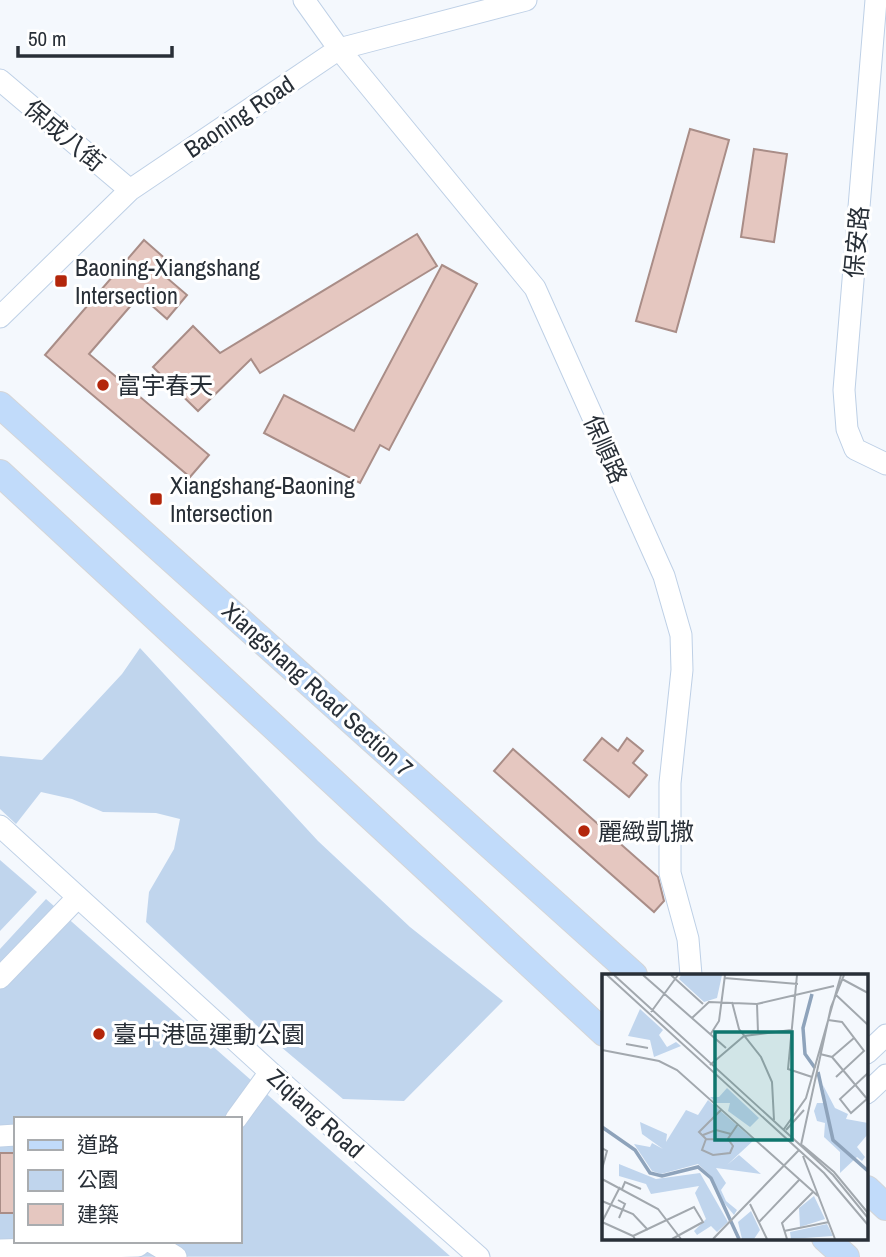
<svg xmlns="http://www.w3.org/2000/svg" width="886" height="1257" font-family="'Archivo Narrow','Noto Sans TC',sans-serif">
  <rect width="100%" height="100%" fill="#f4f8fd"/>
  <path fill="#c0d5ed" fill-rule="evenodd" d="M 140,648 L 318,841 L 410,927 L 503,1001 L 404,1101 L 343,1099 L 268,1036 L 146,922 L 149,892 L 174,849 L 180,819 L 156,813 L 103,812 L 72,799 L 41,792 L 16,824 L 0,809 L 0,756 L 42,760 L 122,674 Z
    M 0,860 L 37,892 L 0,931 Z
    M 46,899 L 450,1256 L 0,1257 L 0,949 ZM 16,1119 L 240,1119 L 240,1241 L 16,1241 Z"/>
  <path fill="#e5c7c0" stroke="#a98d87" stroke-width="2" d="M 690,129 L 729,140 L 676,332 L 636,321 Z
    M 754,149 L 787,154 L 774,242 L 741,237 Z
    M 417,234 L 437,266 L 260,373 L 251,359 L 198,411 L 153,367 L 193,326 L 220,353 Z
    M 144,240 L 169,262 L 160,272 L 187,295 L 167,319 L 140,295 L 89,354 L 209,455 L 190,477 L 45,355 Z
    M 442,265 L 477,284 L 389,450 L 380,445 L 360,483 L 264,433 L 284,395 L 354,431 Z
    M 602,738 L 618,751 L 627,738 L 643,751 L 633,763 L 647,775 L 629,797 L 584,760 Z
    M 513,749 L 658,877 L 664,901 L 654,912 L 494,771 Z
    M 0,1153 L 16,1153 L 16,1213 L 0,1213 Z"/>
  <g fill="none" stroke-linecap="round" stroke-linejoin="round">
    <g stroke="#bed0e6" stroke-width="23">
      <path id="minor" d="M 304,0 L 339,49 L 535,288 L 664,576 L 681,635 L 682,670 L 670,783 L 670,873 L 688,939 L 691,975
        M 876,0 L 844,390 L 847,429 L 855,449 L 886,464
        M 0,80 L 130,190
        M 0,317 L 130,190 L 339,49 L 526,0
        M 0,826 L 270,1072 L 479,1257
        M 0,978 L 78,897
        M 867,1053 L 886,1035
        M 867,1093 L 886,1075
        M 236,1119 L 270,1072
        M 0,1136 L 16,1135
        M 150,1241 L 176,1257
        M 0,1250 L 138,1246 L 144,1241"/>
    </g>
    <g stroke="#d4d5d7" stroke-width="28">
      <path id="major" d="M 0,405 L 634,975
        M 0,473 L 604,1033
        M 867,1189 L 886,1207
        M 825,1238 L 846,1257"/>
    </g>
    <use href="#minor" stroke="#fff" stroke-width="21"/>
    <use href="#major" stroke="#c1dbfa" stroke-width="26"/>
  </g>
  <g fill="#b3260b" stroke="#fff" stroke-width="2.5">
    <rect x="54" y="274" width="14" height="14" rx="3.5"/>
    <circle cx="103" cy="385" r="7"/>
    <rect x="149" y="492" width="14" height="14" rx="3.5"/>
    <circle cx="584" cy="831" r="7"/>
    <circle cx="99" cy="1034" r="7"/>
  </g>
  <g text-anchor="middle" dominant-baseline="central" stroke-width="6" stroke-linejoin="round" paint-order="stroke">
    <g font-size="24" fill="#282f37" stroke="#fff">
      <text transform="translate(239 116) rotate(-34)">Baoning Road</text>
      <text transform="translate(65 135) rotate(40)">保成八街</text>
      <text transform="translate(856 242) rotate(-85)">保安路</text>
      <text transform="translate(606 449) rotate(66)">保順路</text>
      <text transform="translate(318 689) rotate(42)">Xiangshang Road Section 7</text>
      <text transform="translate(316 1113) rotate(42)">Ziqiang Road</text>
    </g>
    <g font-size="24" fill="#282f37" stroke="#fff" text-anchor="start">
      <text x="75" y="267">Baoning-Xiangshang<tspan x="75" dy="28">Intersection</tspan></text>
      <text x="117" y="385">富宇春天</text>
      <text x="170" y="485">Xiangshang-Baoning<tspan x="170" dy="28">Intersection</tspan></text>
      <text x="598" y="831">麗緻凱撒</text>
      <text x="113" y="1034">臺中港區運動公園</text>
    </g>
  </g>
  <g transform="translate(602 974)">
    <rect width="266" height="266" fill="#f4f8fd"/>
    <path d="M 79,1 L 120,1 L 115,24 L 102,28 L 77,5 ZM 38,35 L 61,56 L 57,61 L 65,73 L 74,68 L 79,72 L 52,83 L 48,66 L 26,62 ZM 221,111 L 233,134 L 246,140 L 244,145 L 266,149 L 266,160 L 255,173 L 263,183 L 260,187 L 255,183 L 238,199 L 238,178 L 222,163 L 223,149 L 215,147 L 212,137 L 215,129 L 224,129 ZM 125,114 L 157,144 L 148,153 L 126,137 L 128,129 L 114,129 L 108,123 L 117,123 ZM 106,126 L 152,166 L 125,191 L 137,181 L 159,200 L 114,194 L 124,209 L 119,216 L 124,227 L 135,236 L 132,241 L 118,224 L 110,203 L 96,190 L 59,200 L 50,197 L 32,170 L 48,173 L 50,169 L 61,175 L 40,160 L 38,148 L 65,160 L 64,168 L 84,136 L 96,141 ZM 17,190 L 54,205 L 98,199 L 126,248 L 115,258 L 109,252 L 95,261 L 92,257 L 104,245 L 93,219 L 97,212 L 49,220 L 44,210 L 17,202 ZM 212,222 L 223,245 L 198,253 L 197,234 ZM 149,237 L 158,256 L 152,265 L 140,265 L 136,248 ZM 225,250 L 231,262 L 189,265 L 188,258 Z" fill="#c0d5ed"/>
    <path fill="none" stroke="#8ea3bb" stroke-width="3.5" d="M 210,20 L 201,54 L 203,80 L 213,94M 216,98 L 231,166 L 266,197M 0,153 L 33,176 L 48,199 L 60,202 L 96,193 L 109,204 L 137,265"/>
    <path fill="none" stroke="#a2a8ae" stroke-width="2" d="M 5,1 L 222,199 L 266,251M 12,1 L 231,201 L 266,244M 41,1 L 124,74M 69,1 L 101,30M 195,1 L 186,95 L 210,103M 122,4 L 196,10M 240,5 L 266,19M 233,20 L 266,51M 130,28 L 137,55 L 159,83 L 170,108 L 172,146M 155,30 L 156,58M 49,38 L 76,1M 90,44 L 107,28 L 155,30 L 232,12M 226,46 L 240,48 L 262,77 L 234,103M 108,61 L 117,47 L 123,1M 24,70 L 46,74M 0,76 L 57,87 L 75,96 L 216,222M 218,80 L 230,83 L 266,126M 230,83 L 252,64M 108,91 L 142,62 L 189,56M 266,99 L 238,125 L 249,139 L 266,124M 120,135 L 97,158 L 104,165 L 125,166 L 136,150M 182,155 L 204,124 L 239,1M 184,156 L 202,136M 101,161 L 114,156 L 129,160M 104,165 L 100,176 L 111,181 L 128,179 L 131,172 L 126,165M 199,171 L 229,33 L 242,1M 200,171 L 232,198 L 266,239M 0,174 L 5,177 L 0,195M 201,182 L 233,265M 0,205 L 56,235 L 79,265M 20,215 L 23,208 L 39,215M 16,226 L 23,230 L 17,244M 0,227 L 31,240 L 46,256M 148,230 L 165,265M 0,248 L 18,213M 0,248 L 31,262M 157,248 L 198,205M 182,257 L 227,248M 33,265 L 31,262 L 92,233 L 101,248 L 70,265M 111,265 L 197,176M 185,265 L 180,249 L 211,218"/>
    <path fill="#0f766e" fill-opacity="0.15" stroke="#0f766e" stroke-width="3.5" d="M 113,58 L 190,58 L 190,166 L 113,166 Z"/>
    <rect width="266" height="266" fill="none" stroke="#282f37" stroke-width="3.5"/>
  </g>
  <rect x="14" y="1117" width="228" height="126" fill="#ffffff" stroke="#a9acaf" stroke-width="2"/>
  <rect x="28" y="1140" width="35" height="10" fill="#c1dbfa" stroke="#a9acaf" stroke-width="2"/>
  <text x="77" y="1152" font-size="21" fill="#282f37">道路</text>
  <rect x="28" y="1170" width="35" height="21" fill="#c0d5ed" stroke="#a9acaf" stroke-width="2"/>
  <text x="77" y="1187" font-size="21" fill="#282f37">公園</text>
  <rect x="28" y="1204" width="35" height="21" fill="#e5c7c0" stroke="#a9acaf" stroke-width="2"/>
  <text x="77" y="1222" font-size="21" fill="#282f37">建築</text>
  <path d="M18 46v10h154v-10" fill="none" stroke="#282f37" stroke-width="3.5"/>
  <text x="28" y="46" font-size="21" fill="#282f37" stroke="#ffffff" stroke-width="5" paint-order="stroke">50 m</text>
</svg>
